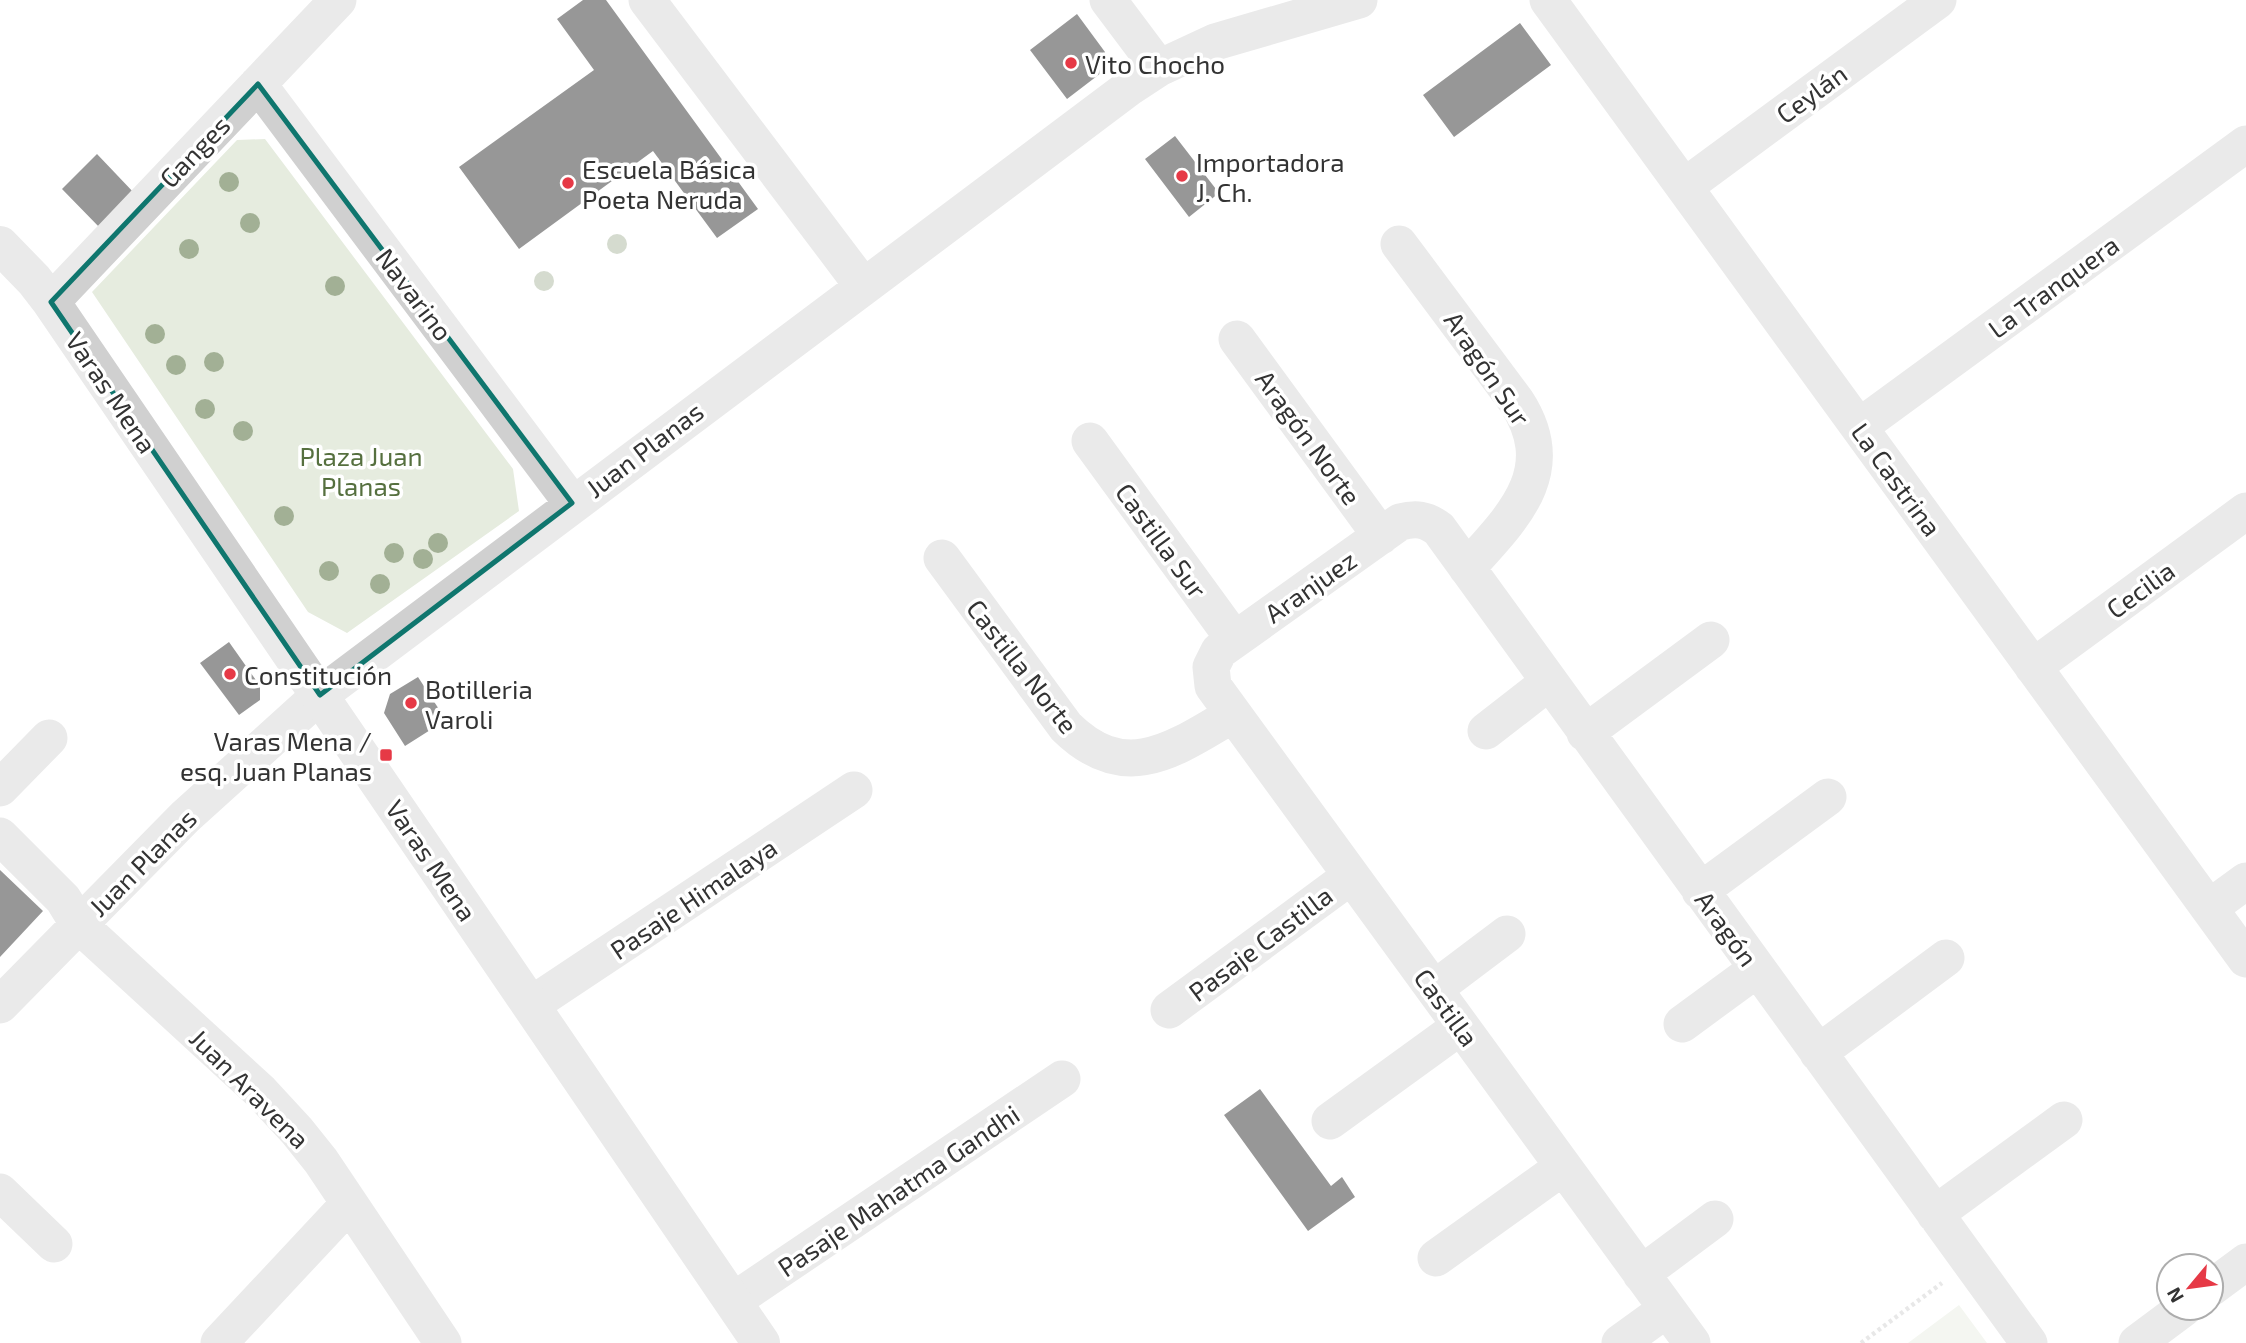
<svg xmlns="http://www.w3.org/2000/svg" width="2246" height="1343" font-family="'Exo 2',sans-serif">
  <rect width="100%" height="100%" fill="#fff"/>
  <path fill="#e6ecdf" d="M 265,139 L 513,469 L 519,511 L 347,633 L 308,612 L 92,292 L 237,140 Z
    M 1959,1305 L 1987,1343 L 1907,1343 L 1908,1343 Z"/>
  <path fill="#1a1a1a" d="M 583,0 L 606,0 L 758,209 L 717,238 L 653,151 L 519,249 L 459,167 L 594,70 L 557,19 Z
    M 1077,14 L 1105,52 L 1101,73 L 1067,99 L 1030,50 Z
    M 1520,23 L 1551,65 L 1454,137 L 1423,95 Z
    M 1175,136 L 1219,193 L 1189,217 L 1145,159 Z
    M 97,154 L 136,195 L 101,229 L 62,189 Z
    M 229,642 L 260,686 L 260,700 L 239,715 L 200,663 Z
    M 418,677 L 446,720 L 405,746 L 384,713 L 390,694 Z
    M 0,870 L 43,911 L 0,957 Z
    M 1260,1089 L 1331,1186 L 1342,1177 L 1355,1197 L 1308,1231 L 1224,1115 Z"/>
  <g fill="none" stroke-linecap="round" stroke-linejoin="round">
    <path stroke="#cdcdcd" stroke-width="4.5" stroke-dasharray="3.5 3.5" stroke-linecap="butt" d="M 1861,1343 L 1942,1283"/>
    <path stroke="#d0d0d0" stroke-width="37" d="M 647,0 L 863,286
      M 1108,0 L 1159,68
      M 1548,0 L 2246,959
      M 258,84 L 572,503
      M 1684,187 L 1938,0
      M 1399,244 L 1516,401 C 1562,471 1513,517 1467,568
      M 51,302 L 338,0
      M 1237,339 L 1381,536
      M 1859,427 L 2246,144
      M 1090,441 L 1234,639
      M 942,558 L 1066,727 C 1125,785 1173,750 1232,715
      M 2033,667 L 2246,511
      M 1486,731 L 1549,682
      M 1585,733 L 1711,640
      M 0,788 L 49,738
      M 0,836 L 63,899 L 79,925 L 261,1092 L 297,1131 L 321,1161 L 443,1343
      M 1700,891 L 1828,797
      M 2209,908 L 2246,881
      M 1434,989 L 1507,934
      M 0,1005 L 185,817 L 320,695 L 1130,87 L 1159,68 L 1215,42 L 1359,0
      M 531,1005 L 854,790
      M 1169,1010 L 1351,876
      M 1682,1024 L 1757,969
      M 1818,1053 L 1946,958
      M 1330,1121 L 1461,1026
      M 0,1192 L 54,1244
      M 1935,1214 L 2064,1120
      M 1436,1258 L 1563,1167
      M 1641,1274 L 1715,1219
      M 2211,1288 L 2246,1262
      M 733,1301 L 1062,1079
      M 219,1343 L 349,1204
      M 1620,1343 L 1667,1309
      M 1692,1343 L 1213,686 L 1211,667 L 1219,651 L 1400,522 C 1416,518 1426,519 1439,529 L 2029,1343
      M 2137,1343 L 2184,1308"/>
    <path stroke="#d0d0d0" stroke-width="38" d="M 0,245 L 34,280 L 51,302 L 761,1343"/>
  </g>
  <g fill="#a2b095">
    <circle cx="229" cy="182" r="10"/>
    <circle cx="250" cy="223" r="10"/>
    <circle cx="617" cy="244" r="10"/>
    <circle cx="189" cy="249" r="10"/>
    <circle cx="544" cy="281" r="10"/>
    <circle cx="335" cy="286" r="10"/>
    <circle cx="155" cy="334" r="10"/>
    <circle cx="214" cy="362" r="10"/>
    <circle cx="176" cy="365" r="10"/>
    <circle cx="205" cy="409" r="10"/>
    <circle cx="243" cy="431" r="10"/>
    <circle cx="284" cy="516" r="10"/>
    <circle cx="438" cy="543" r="10"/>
    <circle cx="394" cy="553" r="10"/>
    <circle cx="423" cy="559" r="10"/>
    <circle cx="329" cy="571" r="10"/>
    <circle cx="380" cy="584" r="10"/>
  </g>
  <path d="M0 0H2246V1343H0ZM 258,84 L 572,503 L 320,695 L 51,302 Z" fill="#fff" fill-opacity=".55" fill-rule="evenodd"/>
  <path fill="none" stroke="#0f766e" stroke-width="5" stroke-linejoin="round" d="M 258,84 L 572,503 L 320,695 L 51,302 Z"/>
  <g fill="#e63946" stroke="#fff" stroke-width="2.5">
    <circle cx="1071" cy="63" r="7"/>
    <circle cx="1182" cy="176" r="7"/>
    <circle cx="568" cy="183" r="7"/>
    <circle cx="230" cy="674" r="7"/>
    <circle cx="411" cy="703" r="7"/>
    <rect x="379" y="748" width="14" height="14" rx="3.5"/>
  </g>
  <g text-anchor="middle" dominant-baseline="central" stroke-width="7" stroke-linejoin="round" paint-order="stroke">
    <g font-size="26" fill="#333" stroke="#fff" text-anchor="start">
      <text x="1085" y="63">Vito Chocho</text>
      <text x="1196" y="161">Importadora<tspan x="1196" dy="30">J. Ch.</tspan></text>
      <text x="582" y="168">Escuela Básica<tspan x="582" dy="30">Poeta Neruda</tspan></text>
      <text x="244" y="674">Constitución</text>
      <text x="425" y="688">Botilleria<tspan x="425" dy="30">Varoli</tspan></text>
      <text x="372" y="740" text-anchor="end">Varas Mena /<tspan x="372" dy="30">esq. Juan Planas</tspan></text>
    </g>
    <g font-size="26" fill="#333" stroke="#fff">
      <text transform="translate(1811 93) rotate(-36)">Ceylán</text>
      <text transform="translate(194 151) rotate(-46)">Ganges</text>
      <text transform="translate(2053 286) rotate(-36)">La Tranquera</text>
      <text transform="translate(415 294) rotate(53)">Navarino</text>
      <text transform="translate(1488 368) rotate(56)">Aragón Sur</text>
      <text transform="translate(112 392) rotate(56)">Varas Mena</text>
      <text transform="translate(1309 437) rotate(54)">Aragón Norte</text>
      <text transform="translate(644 449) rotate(-37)">Juan Planas</text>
      <text transform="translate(1897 479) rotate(54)">La Castrina</text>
      <text transform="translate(1162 540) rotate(54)">Castilla Sur</text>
      <text transform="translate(1310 586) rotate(-35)">Aranjuez</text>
      <text transform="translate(2140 589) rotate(-36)">Cecilia</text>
      <text transform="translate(1023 666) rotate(52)">Castilla Norte</text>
      <text transform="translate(432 860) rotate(56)">Varas Mena</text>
      <text transform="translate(142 862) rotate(-45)">Juan Planas</text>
      <text transform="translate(693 898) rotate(-34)">Pasaje Himalaya</text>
      <text transform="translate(1727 928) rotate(54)">Aragón</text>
      <text transform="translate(1260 943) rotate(-37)">Pasaje Castilla</text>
      <text transform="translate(1447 1007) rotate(54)">Castilla</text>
      <text transform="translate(250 1088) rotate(45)">Juan Aravena</text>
      <text transform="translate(898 1190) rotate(-34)">Pasaje Mahatma Gandhi</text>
    </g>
    <g font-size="26" fill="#56703f" stroke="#fff">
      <text x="361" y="455">Plaza Juan<tspan x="361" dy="30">Planas</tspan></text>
    </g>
  </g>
  <g transform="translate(2190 1287) rotate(241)"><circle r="33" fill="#ffffff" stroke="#adadad" stroke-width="2"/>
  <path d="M0-5L12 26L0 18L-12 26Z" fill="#e63946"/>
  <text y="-10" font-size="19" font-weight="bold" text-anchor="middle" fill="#333333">N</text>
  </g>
</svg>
